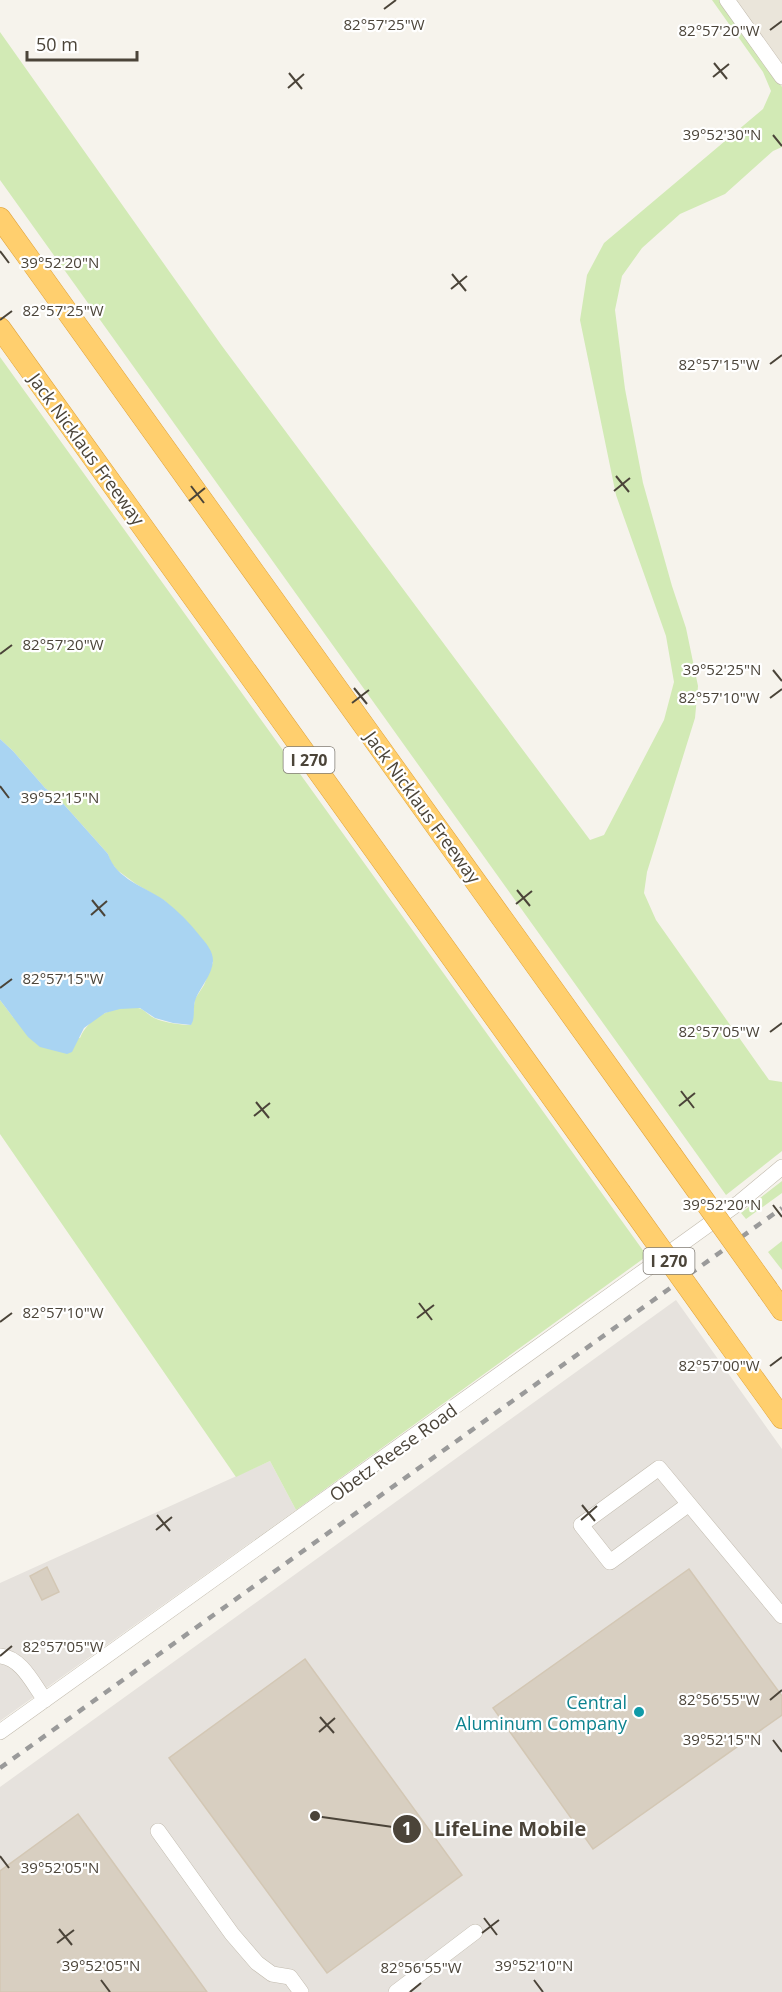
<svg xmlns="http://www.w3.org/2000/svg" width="782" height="1992" font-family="'Open Sans',sans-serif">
  <rect width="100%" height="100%" fill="#f6f3ec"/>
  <path fill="#eae5da" d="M 720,0 L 782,0 L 782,87 Z"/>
  <path fill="#e6e2dd" d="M 676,1300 L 782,1449 L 782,1992 L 0,1992 L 0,1787 Z
    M 270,1461 L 296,1510 L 0,1721 L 0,1583 Z"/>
  <path fill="#d2eab5" d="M 712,0 L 720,0 L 782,87 L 782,147 L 773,151 L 725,194 L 680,214 L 642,248 L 622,276 L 615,310 L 625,389 L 643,483 L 672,586 L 686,628 L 698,686 L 695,718 L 647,872 L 644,893 L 656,920 L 769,1080 L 782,1082 L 782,1151 L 726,1195 L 0,180 L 0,32 L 222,346 L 590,840 L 604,835 L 664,720 L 674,682 L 666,636 L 616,495 L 580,320 L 587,275 L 604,243 L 763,109 L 771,91 L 763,72 Z
    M 0,357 L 647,1256 L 296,1510 L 270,1461 L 236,1477 L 0,1134 L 0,1000 L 13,1017 L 80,1038 C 89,1016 115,1005 138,1008 C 144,1009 148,1015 154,1018 C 163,1022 176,1024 186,1025 L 191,1025 L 195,999 L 204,985 L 213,962 L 165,901 L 136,884 L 117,870 L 110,861 L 108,854 L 59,799 L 45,788 L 13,751 L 0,739 Z
    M 782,1181 L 782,1193 L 746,1219 L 741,1213 Z
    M 782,1241 L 782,1270 L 768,1252 Z"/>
  <path fill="#a9d4f2" d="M 0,739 L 13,751 L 45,788 L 59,799 L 108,854 C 116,879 145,887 164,900 C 178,911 190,923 200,936 C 206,943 213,951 213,961 C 212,975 201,986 196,998 C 192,1007 196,1017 191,1025 L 173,1023 L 155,1018 L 140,1008 L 120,1009 L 105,1013 L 84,1028 L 72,1052 L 67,1054 L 40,1047 L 28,1037 L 0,1000 Z"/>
  <path fill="#d8cfc1" stroke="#d3c7b4" stroke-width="1.5" d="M 47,1567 L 59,1592 L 42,1600 L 30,1576 Z
    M 689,1569 L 782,1696 L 782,1715 L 593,1849 L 493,1708 Z
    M 305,1659 L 462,1875 L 327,1973 L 169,1758 Z
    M 78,1814 L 207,1992 L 0,1992 L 0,1871 Z"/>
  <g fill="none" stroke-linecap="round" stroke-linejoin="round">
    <g stroke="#c2bbae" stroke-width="16">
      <path id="minor" d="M 727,0 L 782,77
        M 689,1504 L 610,1562 L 581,1525 L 659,1468 L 782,1616
        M 0,1656 C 22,1658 33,1684 45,1700
        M 0,1732 L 644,1271 L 740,1202 L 782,1167
        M 158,1831 L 232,1934 L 257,1963 L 272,1974 L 290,1977 L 301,1992
        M 396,1992 L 475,1932"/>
    </g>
    <g stroke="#e0a43c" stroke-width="22">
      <path id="highway" d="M 0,218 L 671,1154
        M 0,328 L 620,1192
        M 768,1290 L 782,1310
        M 718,1329 L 782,1418"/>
    </g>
    <use href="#minor" stroke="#fff" stroke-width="15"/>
    <use href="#highway" stroke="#ffcf6e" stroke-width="21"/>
    <path stroke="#9a9a9a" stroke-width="4.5" stroke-dasharray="8 8" stroke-linecap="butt" d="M 0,1768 L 782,1208"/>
    <g stroke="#e0a43c" stroke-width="22" stroke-linecap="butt">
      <path id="highway-bridge" d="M 671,1154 L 768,1290
        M 620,1192 L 718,1329"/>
    </g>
    <use href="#highway-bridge" stroke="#ffcf6e" stroke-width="21"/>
  </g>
  <path fill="none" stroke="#4b4439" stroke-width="2" d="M 384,9 L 396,0M 770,30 L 782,21M 714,63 L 727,79M 289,73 L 302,89M 713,77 L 729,64M 288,88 L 304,74M 773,135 L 782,146M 0,251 L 9,263M 452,274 L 466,291M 451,289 L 467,276M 0,320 L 12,311M 770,364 L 782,355M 616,476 L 629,492M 191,486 L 204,503M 614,491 L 630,478M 189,501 L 205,488M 0,654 L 12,645M 773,670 L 782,681M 354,688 L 367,704M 770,698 L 782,689M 352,703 L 369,690M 0,786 L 9,798M 517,890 L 530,906M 92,900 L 105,916M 516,904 L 532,891M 91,915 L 107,901M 0,988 L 12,979M 770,1032 L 782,1023M 681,1091 L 694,1108M 256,1102 L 269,1118M 679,1106 L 695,1093M 254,1116 L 270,1103M 773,1205 L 782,1217M 419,1303 L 432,1320M 417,1318 L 434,1305M 0,1322 L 12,1313M 770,1366 L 782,1357M 582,1505 L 595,1521M 157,1515 L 170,1531M 581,1520 L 597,1506M 156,1530 L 172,1517M 0,1656 L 12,1646M 770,1700 L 782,1690M 320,1717 L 334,1733M 319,1732 L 335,1718M 773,1740 L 782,1752M 0,1856 L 9,1868M 484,1918 L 497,1935M 59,1929 L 72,1945M 482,1933 L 499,1920M 57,1943 L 74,1930M 101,1980 L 110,1992M 534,1980 L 543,1992M 410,1992 L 421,1983"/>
  <circle fill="#0f9aa8" stroke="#fff" stroke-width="2" cx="639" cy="1712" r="6"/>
  <g text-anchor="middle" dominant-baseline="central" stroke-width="4.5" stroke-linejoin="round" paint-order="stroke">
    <g fill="#fff" stroke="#817c74" stroke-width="1.5">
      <rect x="283.5" y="747" width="51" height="26" rx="4.5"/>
      <rect x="643.5" y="1248" width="51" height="26" rx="4.5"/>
    </g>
    <g font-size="16" font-weight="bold" fill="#4b4439">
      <text x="309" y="760">I 270</text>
      <text x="669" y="1261">I 270</text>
    </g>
    <g font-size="18" fill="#4b4439" stroke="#fff">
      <text transform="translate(87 449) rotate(54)">Jack Nicklaus Freeway</text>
      <text transform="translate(423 807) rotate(54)">Jack Nicklaus Freeway</text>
      <text transform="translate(393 1452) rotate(-36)">Obetz Reese Road</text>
    </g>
    <g font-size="18" fill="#0d838f" stroke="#fff" text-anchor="end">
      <text x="627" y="1702">Central<tspan x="627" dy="21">Aluminum Company</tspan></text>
    </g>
  </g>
  <g font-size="15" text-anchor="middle" fill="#4b4439" stroke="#fff" stroke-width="4.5" stroke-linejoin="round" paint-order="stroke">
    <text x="384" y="30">82°57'25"W</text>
    <text x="719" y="36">82°57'20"W</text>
    <text x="722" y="140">39°52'30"N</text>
    <text x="60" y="268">39°52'20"N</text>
    <text x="63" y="316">82°57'25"W</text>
    <text x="719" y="370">82°57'15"W</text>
    <text x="63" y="650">82°57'20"W</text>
    <text x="722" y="675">39°52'25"N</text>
    <text x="719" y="703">82°57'10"W</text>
    <text x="60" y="803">39°52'15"N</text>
    <text x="63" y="984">82°57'15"W</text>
    <text x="719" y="1037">82°57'05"W</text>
    <text x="722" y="1210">39°52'20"N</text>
    <text x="63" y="1318">82°57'10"W</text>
    <text x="719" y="1371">82°57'00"W</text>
    <text x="63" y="1652">82°57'05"W</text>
    <text x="719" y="1705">82°56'55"W</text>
    <text x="722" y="1745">39°52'15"N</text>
    <text x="60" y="1873">39°52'05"N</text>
    <text x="101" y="1971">39°52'05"N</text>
    <text x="534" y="1971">39°52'10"N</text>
    <text x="421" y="1973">82°56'55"W</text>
  </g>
  <path fill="none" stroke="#4b4439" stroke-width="2" d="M315 1816L407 1829"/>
  <g fill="#4b4439" stroke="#fff" stroke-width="2">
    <circle cx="315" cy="1816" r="6"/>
    <circle cx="407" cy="1829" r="15"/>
  </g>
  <g font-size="18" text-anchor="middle" font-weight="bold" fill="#fff">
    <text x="407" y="1835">1</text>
  </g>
  <g font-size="20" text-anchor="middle" font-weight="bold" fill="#4b4439" stroke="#fff" stroke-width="4.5" stroke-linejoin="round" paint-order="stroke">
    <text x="510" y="1836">LifeLine Mobile</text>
  </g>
  <path d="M27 51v9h110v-9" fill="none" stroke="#4b4439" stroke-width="3"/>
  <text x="36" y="51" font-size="18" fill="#4b4439" stroke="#ffffff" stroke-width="4.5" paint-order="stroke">50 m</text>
</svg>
